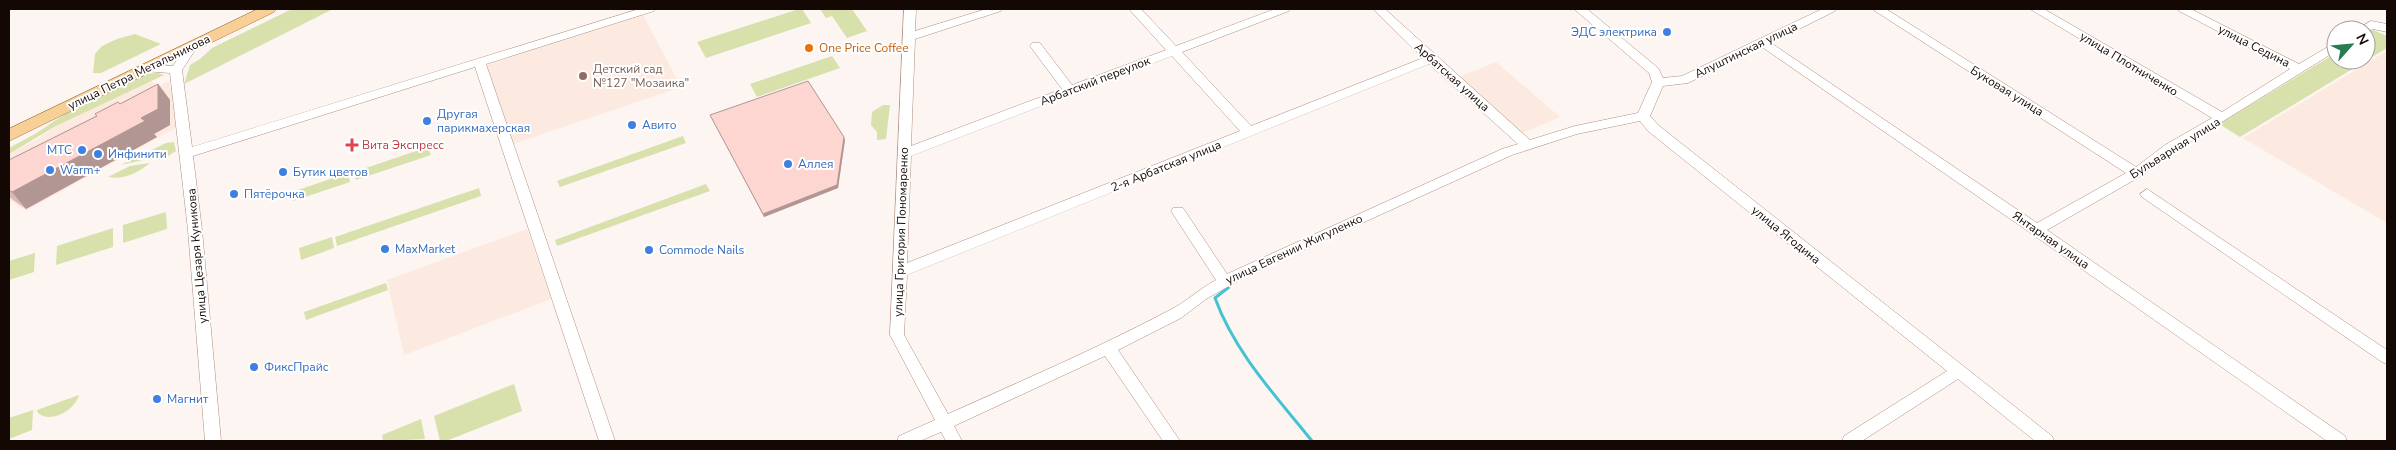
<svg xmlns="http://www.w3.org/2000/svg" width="2396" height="450" font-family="'Nunito Sans',sans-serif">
  <rect width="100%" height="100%" fill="#fdf5f1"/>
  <path fill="#fce9e0" d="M 643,15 L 681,87 L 513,144 L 486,65 Z
    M 2387,51 L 2387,223 L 2243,138 Z
    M 1496,62 L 1560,117 L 1520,134 L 1457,78 Z
    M 149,80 L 159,86 L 169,81 L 175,106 L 177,127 L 26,211 L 9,200 L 9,154 L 36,140 L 57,126 Z
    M 527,229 L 551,299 L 404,355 L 387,280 Z"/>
  <path fill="#d8e0ac" d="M 292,9 L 333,9 L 184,84 L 190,65 L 200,59 L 212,48 Z
    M 799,9 L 802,9 L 811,23 L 706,58 L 697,42 Z
    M 820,9 L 852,9 L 867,31 L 847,38 L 832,16 L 826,18 Z
    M 2373,30 L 2387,36 L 2387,48 L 2240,137 L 2219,124 L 2336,53 L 2336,60 L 2366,60 L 2366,35 Z
    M 135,34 L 161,44 L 101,73 L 93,73 L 95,54 L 102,46 L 117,39 Z
    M 832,56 L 840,68 L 757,97 L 750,84 Z
    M 158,73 L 164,75 L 56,126 L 9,154 L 9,148 L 35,134 L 71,110 L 146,74 Z
    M 883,105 L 890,105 L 886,139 L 877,140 L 877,132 L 871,125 L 872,112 Z
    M 683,136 L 686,143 L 560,187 L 557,181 Z
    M 174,142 L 176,151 L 162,160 L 147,159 L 121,165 L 166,143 Z
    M 428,147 L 431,155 L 356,180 L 354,172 Z
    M 150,163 C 138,173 124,180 108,177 L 130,166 Z
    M 348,173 L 350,182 L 293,201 L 292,192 Z
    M 706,184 L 710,191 L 557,246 L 555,240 Z
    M 479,188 L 481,196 L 337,246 L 335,237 Z
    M 166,212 L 167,229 L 123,243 L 123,225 Z
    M 113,228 L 113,247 L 56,265 L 57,246 Z
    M 332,237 L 334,248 L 301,260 L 299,248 Z
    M 35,253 L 34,272 L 9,280 L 9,261 Z
    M 386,283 L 388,290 L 306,320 L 304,312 Z
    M 514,384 L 522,411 L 446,441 L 440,441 L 434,416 Z
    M 79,395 C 75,410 51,424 38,413 L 37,410 Z
    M 33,410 L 32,430 L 9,439 L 9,418 Z
    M 421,419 L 425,439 L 383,441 L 382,435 Z"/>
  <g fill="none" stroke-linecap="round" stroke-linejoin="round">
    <path stroke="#45c1d4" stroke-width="3" d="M 1229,287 L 1215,298 C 1235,353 1276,396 1312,441"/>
    <g stroke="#b08d7d" stroke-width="1">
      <path id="minor" d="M 639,9 L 656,9 L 654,11 L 486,64 L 615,441 L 599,441 L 475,67 L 193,156 L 202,230 L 221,441 L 205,441 L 188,230 L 170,73 L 144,71 L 142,68 L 144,65 L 173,66 L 187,44 L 191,43 L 197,47 L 182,70 L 192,147 Z
        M 904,9 L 916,9 L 915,31 L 986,9 L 1003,9 L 1001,11 L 915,39 L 911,146 L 1062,89 L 1030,46 L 1032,43 L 1040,43 L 1072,85 L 1166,50 L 1129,9 L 1141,9 L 1176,46 L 1275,9 L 1291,9 L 1289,11 L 1182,52 L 1251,126 L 1423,58 L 1373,9 L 1385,9 L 1530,140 L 1575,126 L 1638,113 L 1652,82 L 1649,73 L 1574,9 L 1587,9 L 1658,68 L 1663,78 L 1682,76 L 1822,9 L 1837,9 L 1835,11 L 1771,43 L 2037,223 L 2126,173 L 1872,9 L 1886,9 L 2136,167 L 2165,145 L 2212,118 L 2030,9 L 2044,9 L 2222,112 L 2290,69 L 2179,11 L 2177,9 L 2191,9 L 2299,64 L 2336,42 L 2336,51 L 2175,151 L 2141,176 L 2047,230 L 2345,436 L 2347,441 L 2327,441 L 2032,234 L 1762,47 L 1688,83 L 1663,86 L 1650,116 L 1658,125 L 2052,436 L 2054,441 L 2035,441 L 1958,379 L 1862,441 L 1842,441 L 1844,436 L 1947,371 L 1648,131 L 1640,121 L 1577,134 L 1512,155 L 1254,272 L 1206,299 L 1181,318 L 1118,350 L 1180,441 L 1163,441 L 1105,356 L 954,426 L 962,441 L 946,441 L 941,432 L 920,441 L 897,441 L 899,436 L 935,420 L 890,335 ZM 1172,56 L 1240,131 L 907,263 L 911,156 ZM 1429,64 L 1518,144 L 1502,149 L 1227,274 L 1183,208 L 1173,208 L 1171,211 L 1173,214 L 1216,280 C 1199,289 1185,303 1168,311 C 1096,349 1021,381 948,414 L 904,335 L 907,275 Z
        M 2371,21 L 2387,24 L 2387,32 L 2373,29 L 2366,33 L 2366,30 L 2356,30 Z
        M 2147,189 L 2387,350 L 2387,364 L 2382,362 L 2142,197 L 2140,194 Z"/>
    </g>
    <g stroke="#a67537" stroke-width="1">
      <path id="major" d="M 258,9 L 276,9 L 274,12 L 9,141 L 9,129 Z"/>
    </g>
    <use href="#minor" fill="#fff" fill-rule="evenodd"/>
    <use href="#major" fill="#f8d097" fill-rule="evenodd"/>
  </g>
  <path fill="#dab8b5" d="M 158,84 L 170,100 L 170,125 L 154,134 L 157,137 L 26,209 L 9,197 L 9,160 L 96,116 L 95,114 L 120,104 Z
    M 710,115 L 845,140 L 838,188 L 764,217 Z"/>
  <path fill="#b19693" d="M 158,84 L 170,100 L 170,125 L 154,134 L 157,137 L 26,209 L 12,192 Z
    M 844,137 L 845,140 L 838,188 L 764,217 L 763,214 Z"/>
  <path fill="#fdd6d2" stroke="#b19693" d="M 808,81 L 844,137 L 837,185 L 763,214 L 710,115 Z
    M 158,84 L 158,109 L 141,118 L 145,121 L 12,192 L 9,190 L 9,160 L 97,116 L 95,114 L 118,102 L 120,104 Z"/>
  <g fill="#3f7fe0" stroke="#fff" stroke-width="2">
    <circle cx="1667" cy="32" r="5"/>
    <circle cx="427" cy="121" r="5"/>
    <circle cx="632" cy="125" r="5"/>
    <circle cx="82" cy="150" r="5"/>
    <circle cx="98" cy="154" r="5"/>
    <circle cx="788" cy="164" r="5"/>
    <circle cx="50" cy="170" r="5"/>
    <circle cx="283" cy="172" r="5"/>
    <circle cx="234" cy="194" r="5"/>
    <circle cx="385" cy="249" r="5"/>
    <circle cx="649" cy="250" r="5"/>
    <circle cx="254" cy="367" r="5"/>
    <circle cx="157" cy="399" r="5"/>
  </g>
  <circle fill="#e8710a" stroke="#fff" stroke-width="2" cx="809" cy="48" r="5"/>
  <circle fill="#8d6e63" stroke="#fff" stroke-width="2" cx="583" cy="76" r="5"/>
  <path fill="#e0444e" stroke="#fff" stroke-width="2" d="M349.5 137.5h5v5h5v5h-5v5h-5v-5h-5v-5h5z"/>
  <g text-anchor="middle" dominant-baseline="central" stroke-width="4" stroke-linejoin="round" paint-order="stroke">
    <g font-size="12" fill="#366cbe" stroke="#fff" text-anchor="start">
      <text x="1657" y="32" text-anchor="end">ЭДС электрика</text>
      <text x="437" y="114">Другая<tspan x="437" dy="14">парикмахерская</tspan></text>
      <text x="642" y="125">Авито</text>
      <text x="72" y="150" text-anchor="end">МТС</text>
      <text x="108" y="154">Инфинити</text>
      <text x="798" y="164">Аллея</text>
      <text x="60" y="170">Warm+</text>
      <text x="293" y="172">Бутик цветов</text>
      <text x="244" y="194">Пятёрочка</text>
      <text x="395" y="249">MaxMarket</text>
      <text x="659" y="250">Commode Nails</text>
      <text x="264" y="367">ФиксПрайс</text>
      <text x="167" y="399">Магнит</text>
    </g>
    <g font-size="12" fill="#140804" stroke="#fff">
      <text transform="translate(2254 46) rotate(27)">улица Седина</text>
      <text transform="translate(1746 50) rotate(-26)">Алуштинская улица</text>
      <text transform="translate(2129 64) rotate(31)">улица Плотниченко</text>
      <text transform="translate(139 72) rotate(-26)">улица Петра Метальникова</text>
      <text transform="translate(1452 77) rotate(42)">Арбатская улица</text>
      <text transform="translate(1095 81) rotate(-21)">Арбатский переулок</text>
      <text transform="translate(2007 91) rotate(32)">Буковая улица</text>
      <text transform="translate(2175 148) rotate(-32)">Бульварная улица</text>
      <text transform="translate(1166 166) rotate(-22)">2-я Арбатская улица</text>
      <text transform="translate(901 232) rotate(-88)">улица Григория Пономаренко</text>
      <text transform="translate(1786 235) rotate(39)">улица Ягодина</text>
      <text transform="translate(2051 240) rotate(35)">Янтарная улица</text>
      <text transform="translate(1294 249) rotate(-25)">улица Евгении Жигуленко</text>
      <text transform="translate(197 256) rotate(-95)">улица Цезаря Куникова</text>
    </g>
    <g font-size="12" fill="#c56008" stroke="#fff" text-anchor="start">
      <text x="819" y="48">One Price Coffee</text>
    </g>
    <g font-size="12" fill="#785e54" stroke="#fff" text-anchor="start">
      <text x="593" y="69">Детский сад<tspan x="593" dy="14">№127 "Мозаика"</tspan></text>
    </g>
    <g font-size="12" fill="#be3a42" stroke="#fff" text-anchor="start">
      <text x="362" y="145">Вита Экспресс</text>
    </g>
  </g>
  <rect width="2396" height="450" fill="none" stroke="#140804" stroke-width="20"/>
  <g transform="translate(2351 45) rotate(63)"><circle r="24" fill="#ffffff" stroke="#a19c9b"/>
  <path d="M0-4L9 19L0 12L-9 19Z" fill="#287c4f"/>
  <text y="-8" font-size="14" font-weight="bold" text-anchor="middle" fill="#140804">N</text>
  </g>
</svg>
